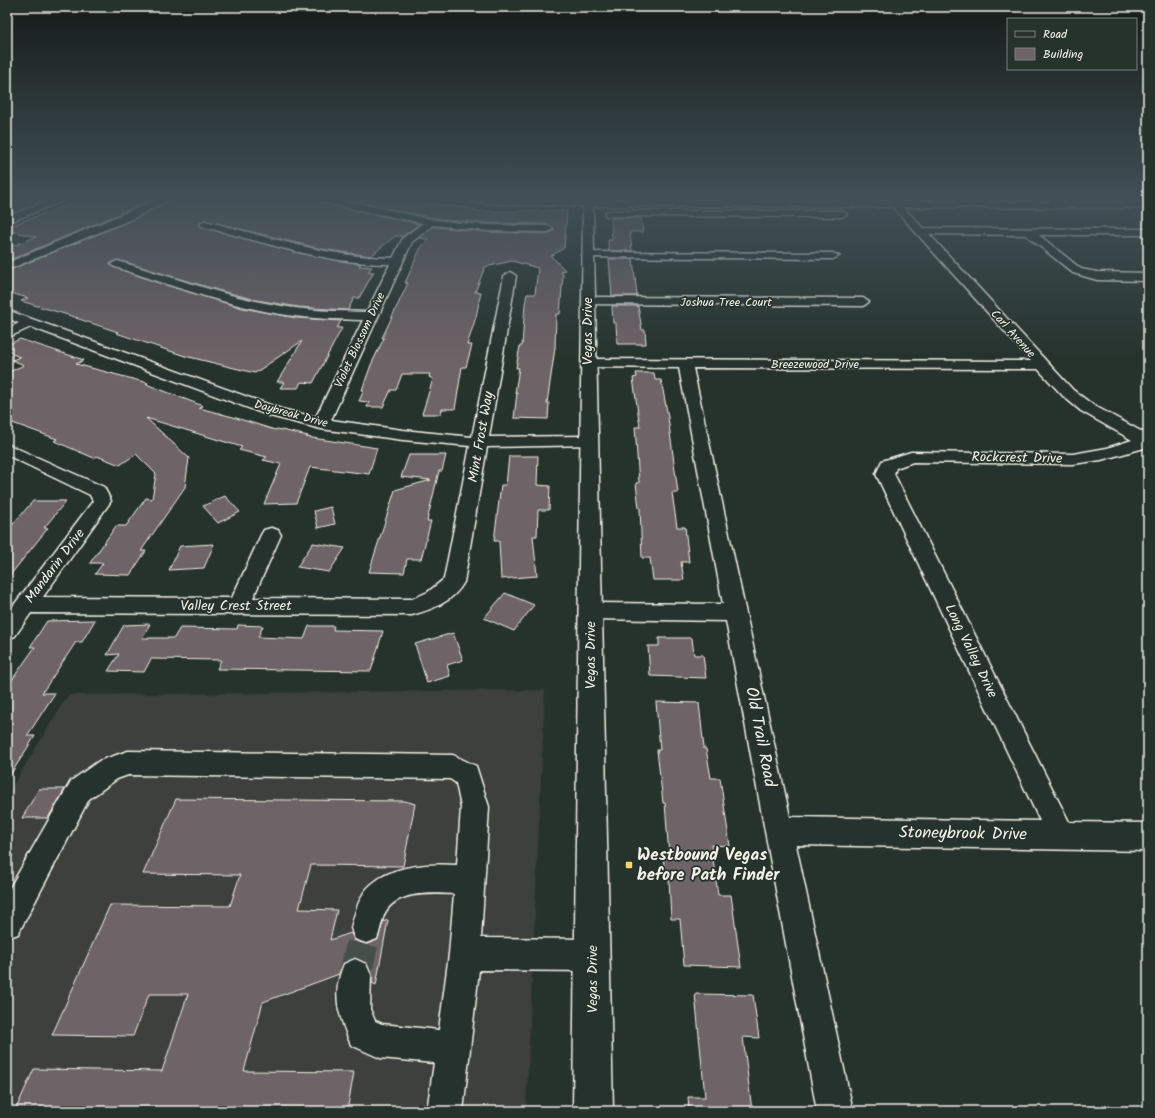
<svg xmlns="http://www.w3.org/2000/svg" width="1155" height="1118" font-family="Kalam,sans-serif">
  <rect width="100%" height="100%" fill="#26332d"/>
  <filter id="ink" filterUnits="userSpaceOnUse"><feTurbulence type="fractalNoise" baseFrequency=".025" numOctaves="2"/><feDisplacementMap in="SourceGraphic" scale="8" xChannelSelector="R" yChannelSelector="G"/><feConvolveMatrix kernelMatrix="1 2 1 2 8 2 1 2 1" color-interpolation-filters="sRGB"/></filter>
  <g filter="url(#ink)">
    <path fill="#3c413e" d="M 545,690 L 526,1111 L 7,1111 L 7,795 L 68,695 Z"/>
    <path fill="#6e6366" stroke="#f4f1e8" d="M 83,199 L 154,199 L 7,261 L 7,248 L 36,237 L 7,230 L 7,227 Z
      M 172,199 L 315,199 L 321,203 L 419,224 L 403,236 L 395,236 L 371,256 L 322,249 L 205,220 L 199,224 L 201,227 L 294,252 L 361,264 L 359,266 L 372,267 L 368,272 L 374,272 L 359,298 L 354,298 L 348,310 L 299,307 L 257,300 L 218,290 L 117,260 L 110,264 L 113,267 L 155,282 L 242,308 L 296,318 L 341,321 L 337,328 L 342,328 L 313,383 L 301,382 L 298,388 L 280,388 L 284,382 L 277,382 L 302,341 L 255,373 L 185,356 L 116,333 L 118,332 L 76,318 L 78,318 L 21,301 L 28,298 L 7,292 L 7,271 L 135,219 Z
      M 339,199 L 413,199 L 410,201 L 475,209 L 474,211 L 567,211 L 564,248 L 551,256 L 565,270 L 560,271 L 563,274 L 560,314 L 556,314 L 555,348 L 547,403 L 549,403 L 548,419 L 514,418 L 517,393 L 515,393 L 519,368 L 516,368 L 520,346 L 522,346 L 525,304 L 527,294 L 535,294 L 538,268 L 512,261 L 485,267 L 475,292 L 481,292 L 476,317 L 467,345 L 472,345 L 466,367 L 462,367 L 455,409 L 442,409 L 441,414 L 422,414 L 433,379 L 429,377 L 430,374 L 402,374 L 396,390 L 391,390 L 383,407 L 367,407 L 369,402 L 359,401 L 364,390 L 362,390 L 371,365 L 384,338 L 382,338 L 408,283 L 405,283 L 410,272 L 420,249 L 428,239 L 419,238 L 433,227 L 489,232 L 548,234 L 554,230 L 554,228 L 548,224 L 489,223 L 445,220 Z
      M 611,218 L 641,218 L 643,232 L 630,232 L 632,251 L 609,251 L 608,240 L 612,240 Z
      M 609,259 L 633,259 L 637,296 L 612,296 Z
      M 612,306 L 638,306 L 642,330 L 645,330 L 646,344 L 617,344 L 616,323 L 613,323 Z
      M 20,339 L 84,360 L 76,364 L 148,383 L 146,384 L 203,406 L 199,408 L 233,417 L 275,430 L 277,429 L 308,436 L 306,437 L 377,448 L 369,474 L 310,467 L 296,503 L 264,504 L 281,464 L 263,460 L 267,457 L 239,450 L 242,447 L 146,418 L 189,458 L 185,487 L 141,551 L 146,551 L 130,575 L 95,574 L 103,563 L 90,563 L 116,526 L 126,526 L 146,498 L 152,499 L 156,474 L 136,454 L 120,465 L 97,456 L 94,458 L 54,441 L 57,439 L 7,421 L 7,373 L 24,365 L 12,360 L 20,357 L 7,352 L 7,345 Z
      M 636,373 L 654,373 L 655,380 L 661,380 L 668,417 L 678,493 L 672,493 L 677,527 L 685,527 L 689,562 L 681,562 L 684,580 L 653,580 L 650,558 L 642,558 L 640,508 L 639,508 L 636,483 L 639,483 L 635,427 L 640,427 L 633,378 L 637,377 Z
      M 409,455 L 446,455 L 442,471 L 439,471 L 427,521 L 431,521 L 421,559 L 407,559 L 404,573 L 369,572 L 395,490 L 431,480 L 401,477 Z
      M 509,456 L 538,456 L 537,485 L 550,486 L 549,510 L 538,510 L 537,536 L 533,536 L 537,576 L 501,579 L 499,541 L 494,541 L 501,485 L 506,485 Z
      M 225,496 L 240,512 L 218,523 L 203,506 Z
      M 33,501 L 66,501 L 44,528 L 48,528 L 7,579 L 7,531 Z
      M 331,507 L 335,524 L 318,528 L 314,511 Z
      M 313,543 L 345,548 L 329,572 L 297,567 Z
      M 214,544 L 204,568 L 169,570 L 180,546 Z
      M 505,593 L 534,605 L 514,631 L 484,618 Z
      M 95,620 L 82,642 L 76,642 L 42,693 L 55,693 L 27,736 L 35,736 L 7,780 L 7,687 L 35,647 L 30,647 L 47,621 Z
      M 150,624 L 142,638 L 174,638 L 180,628 L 237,629 L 238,625 L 263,626 L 258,637 L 304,639 L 309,626 L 334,626 L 333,630 L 383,631 L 371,671 L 217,669 L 221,660 L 151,659 L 144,672 L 108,671 L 119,654 L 107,655 L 124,625 Z
      M 453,633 L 463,660 L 447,665 L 450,676 L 427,683 L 415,644 Z
      M 659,638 L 692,638 L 694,655 L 703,655 L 706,678 L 650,676 L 648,646 L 659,646 Z
      M 656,702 L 699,703 L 704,749 L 706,749 L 711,778 L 720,778 L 730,846 L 711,845 L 718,895 L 731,895 L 741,967 L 684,965 L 680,919 L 671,919 L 669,879 L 665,879 L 663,855 L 669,855 L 665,803 L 663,803 L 657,750 L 660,750 Z
      M 39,789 L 65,789 L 48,818 L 22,818 Z
      M 176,799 L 405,801 L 415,804 L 403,866 L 311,865 L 299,909 L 337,910 L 330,940 L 351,933 L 354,940 L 367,944 L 378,939 L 383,922 L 388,920 L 376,985 L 372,983 L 372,974 L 367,963 L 354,958 L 343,963 L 339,974 L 263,1002 L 244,1071 L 354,1072 L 347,1111 L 15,1111 L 34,1069 L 162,1071 L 188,994 L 149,994 L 133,1036 L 52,1035 L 110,905 L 230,906 L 240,875 L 143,874 Z
      M 695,994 L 753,995 L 759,1038 L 743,1037 L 752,1111 L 689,1111 L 688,1097 L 705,1097 Z"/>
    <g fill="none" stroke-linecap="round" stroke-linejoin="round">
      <path stroke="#455049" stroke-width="32" stroke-dasharray="32 16" stroke-linecap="butt" d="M 355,975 L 366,928"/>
      <g stroke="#f4f1e8" stroke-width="3">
        <path id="minor" d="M 54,199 L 68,199 L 7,223 L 7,216 Z
          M 158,199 L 171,199 L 134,218 L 7,270 L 7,263 Z
          M 316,199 C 355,199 392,212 430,219 C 469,226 509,225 548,226 L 553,229 L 548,232 L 489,231 L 433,225 L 412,242 L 331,420 L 403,430 L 472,437 L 504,276 L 510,272 L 516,276 L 489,437 L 589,436 L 595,437 L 597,441 L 595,445 L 487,447 L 464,582 C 453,602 433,609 412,615 L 31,613 L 15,636 L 7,639 L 7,614 L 93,501 L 90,495 L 7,455 L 7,444 L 104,487 L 111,501 L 43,597 L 232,598 L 261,535 L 264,530 L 271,528 L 278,530 L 281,535 L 253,598 L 412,599 L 428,592 L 444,579 L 470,446 L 403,440 L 321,429 L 270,416 L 31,327 L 7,338 L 7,329 L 19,323 L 7,318 L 7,310 L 281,409 L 316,417 L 363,320 C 338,319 312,319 287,315 C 227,306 170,285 113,266 L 111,264 L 117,261 L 121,262 C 172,277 223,296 276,305 C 306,311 337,311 367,312 L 390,264 C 326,264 263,242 201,226 L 200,224 L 205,221 C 267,236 329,258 393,258 L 403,238 L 423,223 L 321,202 Z
          M 1047,199 L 1058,199 L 1065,205 L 1060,208 Z
          M 895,201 L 898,202 L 923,228 L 1148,229 L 1148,235 L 1039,235 L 1081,269 L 1097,272 L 1148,273 L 1148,281 L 1097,280 L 1073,273 L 1026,235 L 929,234 L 1073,390 L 1093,405 L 1148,435 L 1148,447 L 1101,460 L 1073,464 L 913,462 L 896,468 L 894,474 L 1069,822 L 1148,823 L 1148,851 L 796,845 L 853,1111 L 817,1111 L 726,621 L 590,619 L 582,617 L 579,611 L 582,605 L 590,603 L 723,604 L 679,368 L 589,367 L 584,366 L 582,363 L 584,360 L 589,359 L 1031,361 L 892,206 L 890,204 L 892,202 ZM 693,368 L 1038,369 L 1063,396 L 1081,411 L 1132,440 L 1107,448 L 1073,454 L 911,452 L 882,461 L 876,474 L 1040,821 L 790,817 Z
          M 610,211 L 842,211 L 847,214 L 842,217 L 606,216 L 605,214 L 606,212 Z
          M 588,252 L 833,253 L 839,256 L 833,259 L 584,257 L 582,255 Z
          M 588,297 L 863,298 L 869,302 L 863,306 L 584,304 L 582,301 L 584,298 Z
          M 128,751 L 453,755 L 476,766 L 489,807 L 481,938 L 592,939 L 603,944 L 608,955 L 603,966 L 592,971 L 479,970 L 463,1111 L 427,1111 L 434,1063 L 380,1058 L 351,1045 C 339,1016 331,994 344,964 L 355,959 L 366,964 L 371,975 L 370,1009 L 375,1021 L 382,1024 L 439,1030 L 449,954 L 454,894 C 432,893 395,890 384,915 C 381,923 380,931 377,939 L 366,943 L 355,939 L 351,928 C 354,916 358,901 365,891 C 386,865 427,863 457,865 L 461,807 L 456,783 L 450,779 L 128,775 L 117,779 L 89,799 L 18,934 L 7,938 L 7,893 L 71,781 L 99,761 Z"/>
      </g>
      <g stroke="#f4f1e8" stroke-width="3">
        <path id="major" d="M 466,199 L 1148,202 L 1148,208 L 593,206 L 613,1111 L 573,1111 L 583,206 L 524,205 L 471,202 Z"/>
      </g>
      <use href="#minor" fill="#26332d" fill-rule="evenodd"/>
      <use href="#major" fill="#26332d" fill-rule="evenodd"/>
    </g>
  </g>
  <linearGradient id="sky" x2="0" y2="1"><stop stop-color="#151c19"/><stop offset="0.56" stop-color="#415057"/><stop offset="1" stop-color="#415057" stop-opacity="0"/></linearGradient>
  <rect width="1155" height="356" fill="url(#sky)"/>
  <rect fill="#ffd166" stroke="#26332d" stroke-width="1.5" x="625" y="861" width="8" height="8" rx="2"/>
  <g text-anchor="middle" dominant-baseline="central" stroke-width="3.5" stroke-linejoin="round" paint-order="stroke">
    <g font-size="12" fill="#f4f1e8" stroke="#26332d">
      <text x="726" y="302">Joshua Tree Court</text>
      <text transform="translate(1013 334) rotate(48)">Carl Avenue</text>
      <text transform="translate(360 340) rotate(-65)">Violet Blossom Drive</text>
      <text x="815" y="364">Breezewood Drive</text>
      <text transform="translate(291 414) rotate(15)">Daybreak Drive</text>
    </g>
    <g font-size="14" fill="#f4f1e8" stroke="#26332d">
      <text transform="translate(588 331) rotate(-90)">Vegas Drive</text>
      <text transform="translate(481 437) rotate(-80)">Mint Frost Way</text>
      <text transform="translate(1017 458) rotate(1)">Rockcrest Drive</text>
      <text transform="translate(55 566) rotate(-53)">Mandarin Drive</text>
      <text x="236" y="606">Valley Crest Street</text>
      <text transform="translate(971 651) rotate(64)">Long Valley Drive</text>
      <text transform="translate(591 655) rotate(-90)">Vegas Drive</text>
      <text transform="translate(593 979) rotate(-90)">Vegas Drive</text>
    </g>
    <g font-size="17" fill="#f4f1e8" stroke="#26332d">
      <text transform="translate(760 737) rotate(79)">Old Trail Road</text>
      <text transform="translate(963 834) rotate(1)">Stoneybrook Drive</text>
    </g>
    <g font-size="17" font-weight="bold" fill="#f4f1e8" stroke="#26332d" text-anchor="start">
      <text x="637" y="855">Westbound Vegas<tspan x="637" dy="20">before Path Finder</tspan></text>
    </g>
  </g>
  <rect width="1155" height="1118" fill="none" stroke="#26332d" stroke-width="24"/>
  <rect x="12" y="12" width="1131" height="1094" fill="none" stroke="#f4f1e8" stroke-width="1.5" filter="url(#ink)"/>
  <rect x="1007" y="18" width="130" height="52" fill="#26332d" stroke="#787f78"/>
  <rect x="1015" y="31" width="20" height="6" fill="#26332d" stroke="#787f78"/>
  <text x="1043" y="38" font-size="12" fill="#f4f1e8">Road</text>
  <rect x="1015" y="48" width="20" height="12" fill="#6e6366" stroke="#787f78"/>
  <text x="1043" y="58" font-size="12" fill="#f4f1e8">Building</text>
</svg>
